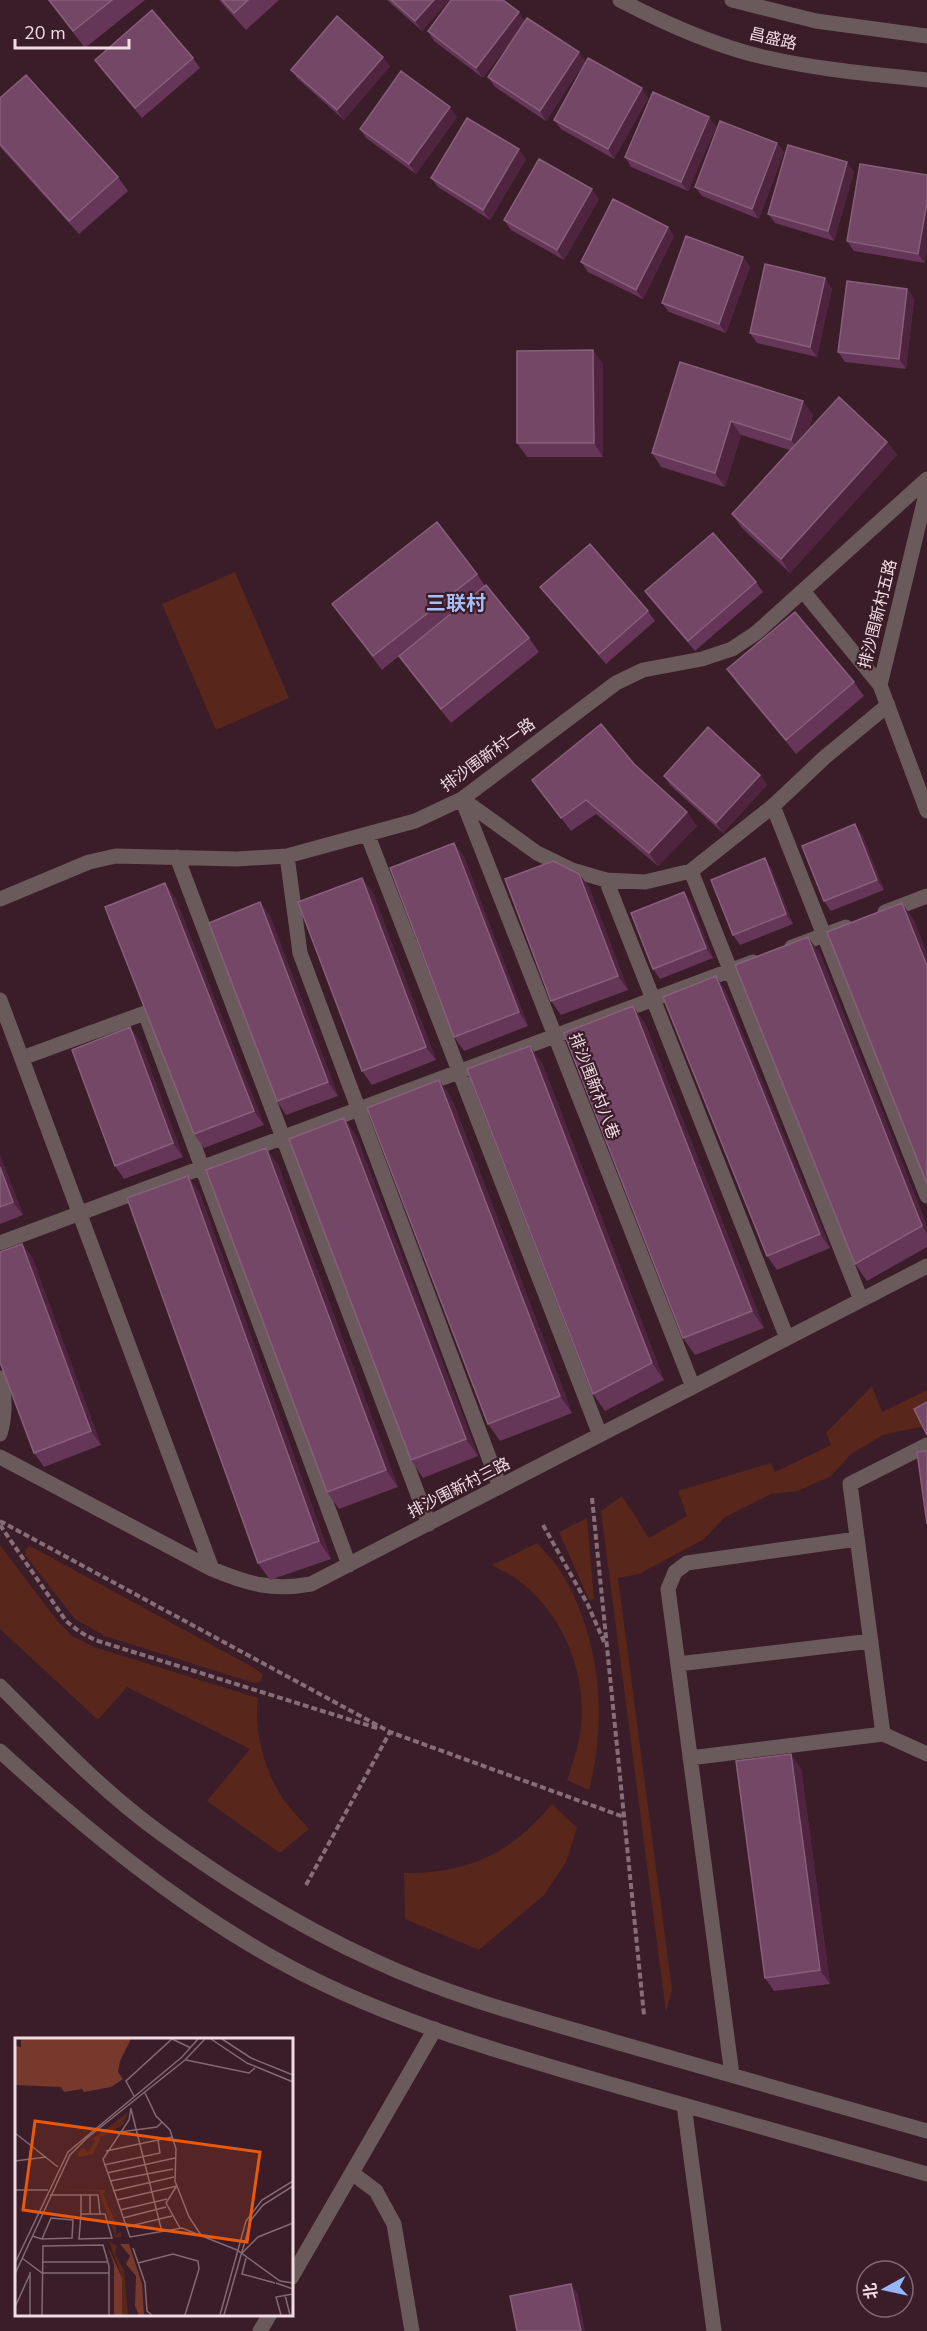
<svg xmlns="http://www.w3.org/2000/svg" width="927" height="2331" font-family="'Nunito Sans','Noto Sans SC',sans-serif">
  <rect width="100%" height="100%" fill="#3a1d28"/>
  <path fill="#59261b" d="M 235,572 L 289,698 L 216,730 L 162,604 Z
    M 872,1386 L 882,1412 L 927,1390 L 927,1424 L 920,1427 L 883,1435 L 851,1454 L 831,1476 L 798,1491 L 771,1494 L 725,1517 L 704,1539 L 639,1574 L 618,1578 L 672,1990 L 666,2012 L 601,1511 L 622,1496 L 649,1538 L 687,1516 L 678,1491 L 771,1463 L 775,1472 L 831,1445 L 826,1433 Z
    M 587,1518 L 594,1599 L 589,1600 L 559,1532 Z
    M 537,1543 C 545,1552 554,1561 561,1572 C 600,1636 608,1717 589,1790 L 567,1780 C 573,1762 579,1745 581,1726 C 587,1672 561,1611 517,1579 C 510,1574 500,1570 492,1565 Z
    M 0,1545 L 55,1618 L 72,1636 L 94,1647 L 258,1698 C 253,1732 266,1777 287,1804 C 294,1813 302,1821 309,1829 L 280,1853 L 207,1801 L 250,1749 L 127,1687 L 98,1720 L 0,1629 Z
    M 30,1546 L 256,1669 L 263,1675 L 260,1682 L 254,1683 L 105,1636 L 75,1619 L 25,1555 L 26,1549 Z
    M 552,1804 L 577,1828 L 566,1862 L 544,1895 L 479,1950 L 405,1919 L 404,1873 C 469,1873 510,1854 552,1804 Z"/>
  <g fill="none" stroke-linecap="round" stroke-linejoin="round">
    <path stroke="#866d76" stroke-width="4" stroke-dasharray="6 3" stroke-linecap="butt" d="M 592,1498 L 644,2015
      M 0,1521 L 390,1732 L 624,1817
      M 0,1525 L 66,1621 L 80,1632 L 95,1640 L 380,1729
      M 543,1525 L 588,1605 L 605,1644
      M 306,1885 L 390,1732"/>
    <path stroke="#6b5a5b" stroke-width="15" d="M 620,0 C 666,24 717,47 768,58 C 821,70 874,74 927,80
      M 732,0 L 816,21 L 927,36
      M 927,490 L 880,685 L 927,811
      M 803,591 L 880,685
      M 462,799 L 693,1387
      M 462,799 L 537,853 L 572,870 L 606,880 L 645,882 L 691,871 L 773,806 L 825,757 L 888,705
      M 773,806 L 927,1196
      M 368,836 L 600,1435
      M 287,856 L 300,953 L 500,1487
      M 177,857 L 429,1524
      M 691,871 L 861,1300
      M 606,880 L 787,1338
      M 0,899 L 89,862 L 116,856 L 237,859 L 287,856 L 415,821 L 462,799 L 616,683 L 643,670 L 702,659 L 732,649 L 756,633 L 927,479
      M 885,912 L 927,896
      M 792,947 L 846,927
      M 0,1000 L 212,1569
      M 22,1058 L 145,1013 L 349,1565
      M 0,1243 L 753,962
      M 0,1378 C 6,1396 5,1417 0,1434
      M 927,1445 L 850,1484 L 883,1734 L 927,1754
      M 0,1457 L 212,1569 C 248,1584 272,1591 311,1584 L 927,1266
      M 678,1664 L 871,1641
      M 0,1686 C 52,1738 103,1792 163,1835 C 229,1883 300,1927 375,1961 C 452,1997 537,2019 619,2043 C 721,2072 824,2102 927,2131
      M 0,1751 C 83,1827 170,1899 268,1955 C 376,2017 499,2052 617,2086 C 721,2115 824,2145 927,2174
      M 690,1758 L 883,1734
      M 732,2075 L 668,1589 L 675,1572 L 687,1563 L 857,1539
      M 684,2105 L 714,2331
      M 352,2173 L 376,2191 L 394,2224 L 412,2331
      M 291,2278 L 435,2029
      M 260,2331 L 270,2314"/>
  </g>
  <path fill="#653657" d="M 48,0 L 145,0 L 85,48 Z
    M 219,0 L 279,0 L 246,30 Z
    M 387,0 L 449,0 L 422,31 Z
    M 525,21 L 579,52 L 585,62 L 546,121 L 495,87 L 488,77 L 521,27 L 483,78 L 434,41 L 428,31 Z
    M 193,58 L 200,68 L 142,118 L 102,70 L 95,60 Z
    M 390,66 L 344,120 L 298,79 L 291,70 Z
    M 0,98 L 118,177 L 128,191 L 79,234 L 0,147 Z
    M 648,98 L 614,159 L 561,129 L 554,120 Z
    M 457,117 L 416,174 L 366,138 L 360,129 Z
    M 709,117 L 716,127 L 688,191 L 631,167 L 625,157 Z
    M 784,152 L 759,219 L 702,196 L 695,187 Z
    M 526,159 L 490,220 L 438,187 L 431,178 Z
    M 860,164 L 925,263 L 854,251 L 847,241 Z
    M 854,172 L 834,241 L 775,223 L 768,214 Z
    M 599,199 L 564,260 L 511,230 L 504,220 Z
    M 668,227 L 674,236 L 643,299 L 588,272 L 581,262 Z
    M 743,257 L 750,267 L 726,333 L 669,312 L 662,303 Z
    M 832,288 L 817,357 L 757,343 L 750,333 Z
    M 907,289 L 914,299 L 906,369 L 845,362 L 838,352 Z
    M 680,362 L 813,415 L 808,432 L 887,442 L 897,455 L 790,573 L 742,528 L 732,514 L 790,450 L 741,435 L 725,487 L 661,467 L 652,453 Z
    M 603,364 L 603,457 L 527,457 L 517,443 Z
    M 477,574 L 485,586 L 529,638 L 539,652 L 451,723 L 409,670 L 399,656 L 382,670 L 332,604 Z
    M 756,582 L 763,592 L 695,651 L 652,601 L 645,591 Z
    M 540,587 L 648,611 L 655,621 L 606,664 L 547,596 Z
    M 727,669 L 854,682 L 864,696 L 796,754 L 737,683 Z
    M 634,764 L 697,826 L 658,866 L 596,814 L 571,831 L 532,780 Z
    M 760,775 L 767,785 L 723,833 L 670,785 L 664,776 Z
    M 862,834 L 884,890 L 831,911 L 824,901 Z
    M 454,843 L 464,857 L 528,1026 L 464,1051 L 454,1037 Z
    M 771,868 L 793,924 L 740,945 L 733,935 Z
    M 579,874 L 589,887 L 628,990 L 561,1015 L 551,1001 Z
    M 372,891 L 436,1060 L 372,1085 L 362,1071 Z
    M 684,892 L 691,902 L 713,958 L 660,979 L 653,969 Z
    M 175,897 L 264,1125 L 204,1148 L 194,1134 Z
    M 260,902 L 270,916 L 338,1096 L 286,1115 L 277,1101 Z
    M 808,937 L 820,954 L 927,1226 L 927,1247 L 867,1281 L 855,1264 Z
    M 716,976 L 725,990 L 830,1248 L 777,1270 L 767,1256 Z
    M 645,1023 L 764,1328 L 695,1355 L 683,1338 Z
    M 140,1041 L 183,1157 L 124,1179 L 115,1166 Z
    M 542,1063 L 664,1380 L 605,1411 L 593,1394 Z
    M 439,1080 L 451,1097 L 572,1413 L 500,1441 L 488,1424 Z
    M 356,1135 L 478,1456 L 423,1478 L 411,1460 Z
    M 266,1148 L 278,1165 L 398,1487 L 339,1509 L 327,1492 Z
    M 0,1155 L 23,1215 L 0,1224 Z
    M 188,1176 L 200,1194 L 331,1559 L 270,1580 L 258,1563 Z
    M 22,1244 L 32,1257 L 101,1445 L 44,1467 L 34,1453 Z
    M 801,1768 L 830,1984 L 774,1991 L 765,1978 Z"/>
  <path fill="#4e243e" d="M 434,0 L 449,0 L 422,31 L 415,21 Z
    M 519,12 L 525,21 L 483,78 L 476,68 Z
    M 579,52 L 585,62 L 546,121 L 540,111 Z
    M 383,57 L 390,66 L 344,120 L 337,110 Z
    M 642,88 L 648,98 L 614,159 L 608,149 Z
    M 450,107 L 457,117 L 416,174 L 409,164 Z
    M 709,117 L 716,127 L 688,191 L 681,182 Z
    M 777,143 L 784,152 L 759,219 L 752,209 Z
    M 519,149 L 526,159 L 490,220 L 483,210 Z
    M 847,162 L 854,172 L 834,241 L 828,231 Z
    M 592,189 L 599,199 L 564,260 L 557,250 Z
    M 927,202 L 927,252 L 925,263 L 918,254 Z
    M 668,227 L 674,236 L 643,299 L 636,290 Z
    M 743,257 L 750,267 L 726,333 L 719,324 Z
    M 825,278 L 832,288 L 817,357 L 810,347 Z
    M 907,289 L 914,299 L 906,369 L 899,359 Z
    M 593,350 L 603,364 L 603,457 L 594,443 Z
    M 803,401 L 813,415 L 801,454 L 791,440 Z
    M 731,421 L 741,435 L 725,487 L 715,473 Z
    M 887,442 L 897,455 L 790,573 L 781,559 Z
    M 760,775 L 767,785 L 723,833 L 716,823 Z
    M 687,812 L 697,826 L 658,866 L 649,853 Z
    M 855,824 L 862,834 L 884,890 L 877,880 Z
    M 454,843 L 464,857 L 528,1026 L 519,1012 Z
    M 765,858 L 771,868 L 793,924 L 786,914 Z
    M 579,874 L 589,887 L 628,990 L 618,976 Z
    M 362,878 L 372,891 L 436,1060 L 426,1047 Z
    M 165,883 L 175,897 L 264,1125 L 254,1111 Z
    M 684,892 L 691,902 L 713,958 L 706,948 Z
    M 260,902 L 270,916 L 338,1096 L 328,1082 Z
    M 902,903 L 914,920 L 927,953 L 927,966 Z
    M 808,937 L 820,954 L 927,1226 L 927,1233 L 922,1226 Z
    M 716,976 L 725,990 L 830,1248 L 820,1234 Z
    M 633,1006 L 645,1023 L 764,1328 L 752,1311 Z
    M 130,1027 L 140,1041 L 183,1157 L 173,1143 Z
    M 530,1046 L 542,1063 L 664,1380 L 652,1363 Z
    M 439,1080 L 451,1097 L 572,1413 L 560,1396 Z
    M 344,1118 L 356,1135 L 478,1456 L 466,1439 Z
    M 266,1148 L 278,1165 L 398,1487 L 386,1470 Z
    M 0,1155 L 23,1215 L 13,1202 L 0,1167 Z
    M 188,1176 L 200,1194 L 331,1559 L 319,1541 Z
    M 22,1244 L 32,1257 L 101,1445 L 91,1431 Z
    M 791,1754 L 801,1768 L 830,1984 L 820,1970 Z
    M 571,2284 L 578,2294 L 585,2331 L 581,2331 Z"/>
  <path fill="#744766" stroke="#885f7a" stroke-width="1.5" d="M 49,0 L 112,0 L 73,31 Z
    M 222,0 L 248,0 L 234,13 Z
    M 391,0 L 434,0 L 415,21 Z
    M 451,0 L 503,0 L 519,12 L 476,68 L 428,31 Z
    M 152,10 L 193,58 L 135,108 L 95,60 Z
    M 337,16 L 383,57 L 337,110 L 291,70 Z
    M 527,18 L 579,52 L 540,111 L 488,77 Z
    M 588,58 L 642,88 L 608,149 L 554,120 Z
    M 401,71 L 450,107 L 409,164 L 360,129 Z
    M 26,75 L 118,177 L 69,221 L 0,144 L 0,98 Z
    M 653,92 L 709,117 L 681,182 L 625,157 Z
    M 467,118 L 519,149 L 483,210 L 431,178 Z
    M 720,121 L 777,143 L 752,209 L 695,187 Z
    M 788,145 L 847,162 L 828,231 L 768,214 Z
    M 539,159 L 592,189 L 557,250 L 504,220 Z
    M 860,164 L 927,175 L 927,202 L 918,254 L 847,241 Z
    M 613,199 L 668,227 L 636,290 L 581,262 Z
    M 686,236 L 743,257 L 719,324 L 662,303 Z
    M 765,264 L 825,278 L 810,347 L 750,333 Z
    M 847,281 L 907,289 L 899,359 L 838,352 Z
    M 593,350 L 594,443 L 517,443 L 517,351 Z
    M 680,362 L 803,401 L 791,440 L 731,421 L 715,473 L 652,453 Z
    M 839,397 L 887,442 L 781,559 L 732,514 Z
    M 437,522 L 477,574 L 373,656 L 332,604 Z
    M 713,533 L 756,582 L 688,641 L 645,591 Z
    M 590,544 L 648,611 L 599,654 L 540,587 Z
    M 486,585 L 529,638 L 441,709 L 399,656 Z
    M 795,612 L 854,682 L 786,740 L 727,669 Z
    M 601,724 L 634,764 L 687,812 L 649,853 L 586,800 L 561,818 L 532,780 Z
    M 708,727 L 760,775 L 716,823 L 664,776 Z
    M 855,824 L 877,880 L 824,901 L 802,846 Z
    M 454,843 L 519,1012 L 454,1037 L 390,868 Z
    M 765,858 L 786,914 L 733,935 L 711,880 Z
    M 553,861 L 579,874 L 618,976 L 551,1001 L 505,879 Z
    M 362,878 L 426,1047 L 362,1071 L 298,902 Z
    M 165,883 L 254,1111 L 194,1134 L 105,907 Z
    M 684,892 L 706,948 L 653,969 L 631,913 Z
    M 260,902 L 328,1082 L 277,1101 L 209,923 Z
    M 902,903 L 927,966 L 927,1184 L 827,932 Z
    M 808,937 L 922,1226 L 855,1264 L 735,965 Z
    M 716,976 L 820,1234 L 767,1256 L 663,997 Z
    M 633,1006 L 752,1311 L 683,1338 L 564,1033 Z
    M 130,1027 L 173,1143 L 115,1166 L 72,1050 Z
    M 530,1046 L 652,1363 L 593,1394 L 467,1069 Z
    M 439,1080 L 560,1396 L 488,1424 L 367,1108 Z
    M 344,1118 L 466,1439 L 411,1460 L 289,1139 Z
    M 266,1148 L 386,1470 L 327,1492 L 206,1170 Z
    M 0,1167 L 13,1202 L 0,1207 Z
    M 188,1176 L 319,1541 L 258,1563 L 127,1198 Z
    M 22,1244 L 91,1431 L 34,1453 L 0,1362 L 0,1252 Z
    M 927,1402 L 927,1435 L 914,1409 Z
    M 927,1451 L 927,1524 L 917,1452 Z
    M 791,1754 L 820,1970 L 765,1978 L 736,1761 Z
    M 571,2284 L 581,2331 L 517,2331 L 510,2296 Z"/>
  <g text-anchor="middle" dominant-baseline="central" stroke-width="4.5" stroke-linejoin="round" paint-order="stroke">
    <g font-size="16" fill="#f0dce2" stroke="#3a1d28">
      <text transform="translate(773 39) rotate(13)">昌盛路</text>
      <text transform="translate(878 614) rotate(-76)">排沙围新村五路</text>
      <text transform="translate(488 755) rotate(-36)">排沙围新村一路</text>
      <text transform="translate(594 1086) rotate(69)">排沙围新村八巷</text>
      <text transform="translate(459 1488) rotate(-27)">排沙围新村三路</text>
    </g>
    <g font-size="20" font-weight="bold" fill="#a5bef3" stroke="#3a1d28">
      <text x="456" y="603">三联村</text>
    </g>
  </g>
  <g transform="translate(15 2038)">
    <rect width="278" height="278" fill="#3a1d28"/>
    <path d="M 113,74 L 108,87 L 86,99 L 78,116 L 64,119 L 62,116 L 68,110 L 73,114 L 80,104 L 78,101 ZM 42,151 L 91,152 L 88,156 L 101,186 L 101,197 L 106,194 L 106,199 L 100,199 L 84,153 ZM 94,203 L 102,208 L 100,216 L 109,232 L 113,277 L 107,277 L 107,240 Z" fill="#59261b"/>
    <path d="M 6,1 L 116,1 L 105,23 L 103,34 L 108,41 L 96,49 L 69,54 L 67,51 L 49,54 L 46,49 L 0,47 L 0,8 L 6,9 ZM 105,206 L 114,206 L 127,246 L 129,277 L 124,277 L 120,268 L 121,238 L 111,226 L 115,218 ZM 93,209 L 107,240 L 107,277 L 99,277 L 99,226 Z" fill="#76392c"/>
    <path fill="none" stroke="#836972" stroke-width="1.5" d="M 196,1 L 232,25 L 278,44M 207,1 L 236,20 L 278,37M 171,22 L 234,35 L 240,30M 130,55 L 141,78 L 155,92 L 161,111 L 160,143 L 174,179 L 186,197M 119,58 L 111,43 L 157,1 L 176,10M 116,70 L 114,82 L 88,121 L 115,199 L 167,190 L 222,212 L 265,243 L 278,245M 116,71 L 147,194M 105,94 L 142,89 L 147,84M 0,95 L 43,129M 91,113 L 157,99M 0,123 L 31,119M 89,127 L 145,115 L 143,102M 92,135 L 160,120M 95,143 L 158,131M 161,149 L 151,165 L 165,190M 0,152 L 33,152M 98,153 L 159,139M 35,157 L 83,157 L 85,176M 102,162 L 162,148M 105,172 L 152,161M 66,176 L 90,176 L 97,200 L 64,201 ZM 66,176 L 66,157M 75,176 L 75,157M 108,180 L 151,169M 111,189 L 157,178M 17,198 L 27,201 L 57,200 L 58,182 L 36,180 L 27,201M 118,210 L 130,245 L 132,273 L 137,277M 226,216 L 243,199 L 278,185M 7,220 L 27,235 L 94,235M 231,220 L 227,236 L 260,245M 27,224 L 92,224M 0,225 L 53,114 L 167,19 L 183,1M 123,225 L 158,216 L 183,223 L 184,231 L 170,277M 0,236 L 55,117 L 72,100 L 170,22 L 190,1M 261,245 L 278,251M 270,257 L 275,277M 0,269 L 15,236M 15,277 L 15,234M 27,277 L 28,208 L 88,207 L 94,228 L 94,277M 205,277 L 231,183 L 247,162 L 278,143M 209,277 L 236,182 L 248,167 L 278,148M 266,277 L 261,259 L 278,256"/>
    <path fill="#e8590c" fill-opacity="0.15" stroke="#e8590c" stroke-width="3" d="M 20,83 L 245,114 L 232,204 L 8,172 Z"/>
    <rect width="278" height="278" fill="none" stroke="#f0dce2" stroke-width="3"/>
  </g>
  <g transform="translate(885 2289) rotate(262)"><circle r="28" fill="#3a1d28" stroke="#836972" stroke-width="1.5"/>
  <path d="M0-4.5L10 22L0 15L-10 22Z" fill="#96b6fd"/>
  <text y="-9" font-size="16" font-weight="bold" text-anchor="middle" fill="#f0dce2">北</text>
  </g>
  <path d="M15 39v9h114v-9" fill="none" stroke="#f0dce2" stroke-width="3"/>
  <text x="24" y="39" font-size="18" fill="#f0dce2" stroke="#3a1d28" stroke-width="4.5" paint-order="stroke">20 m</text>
</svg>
